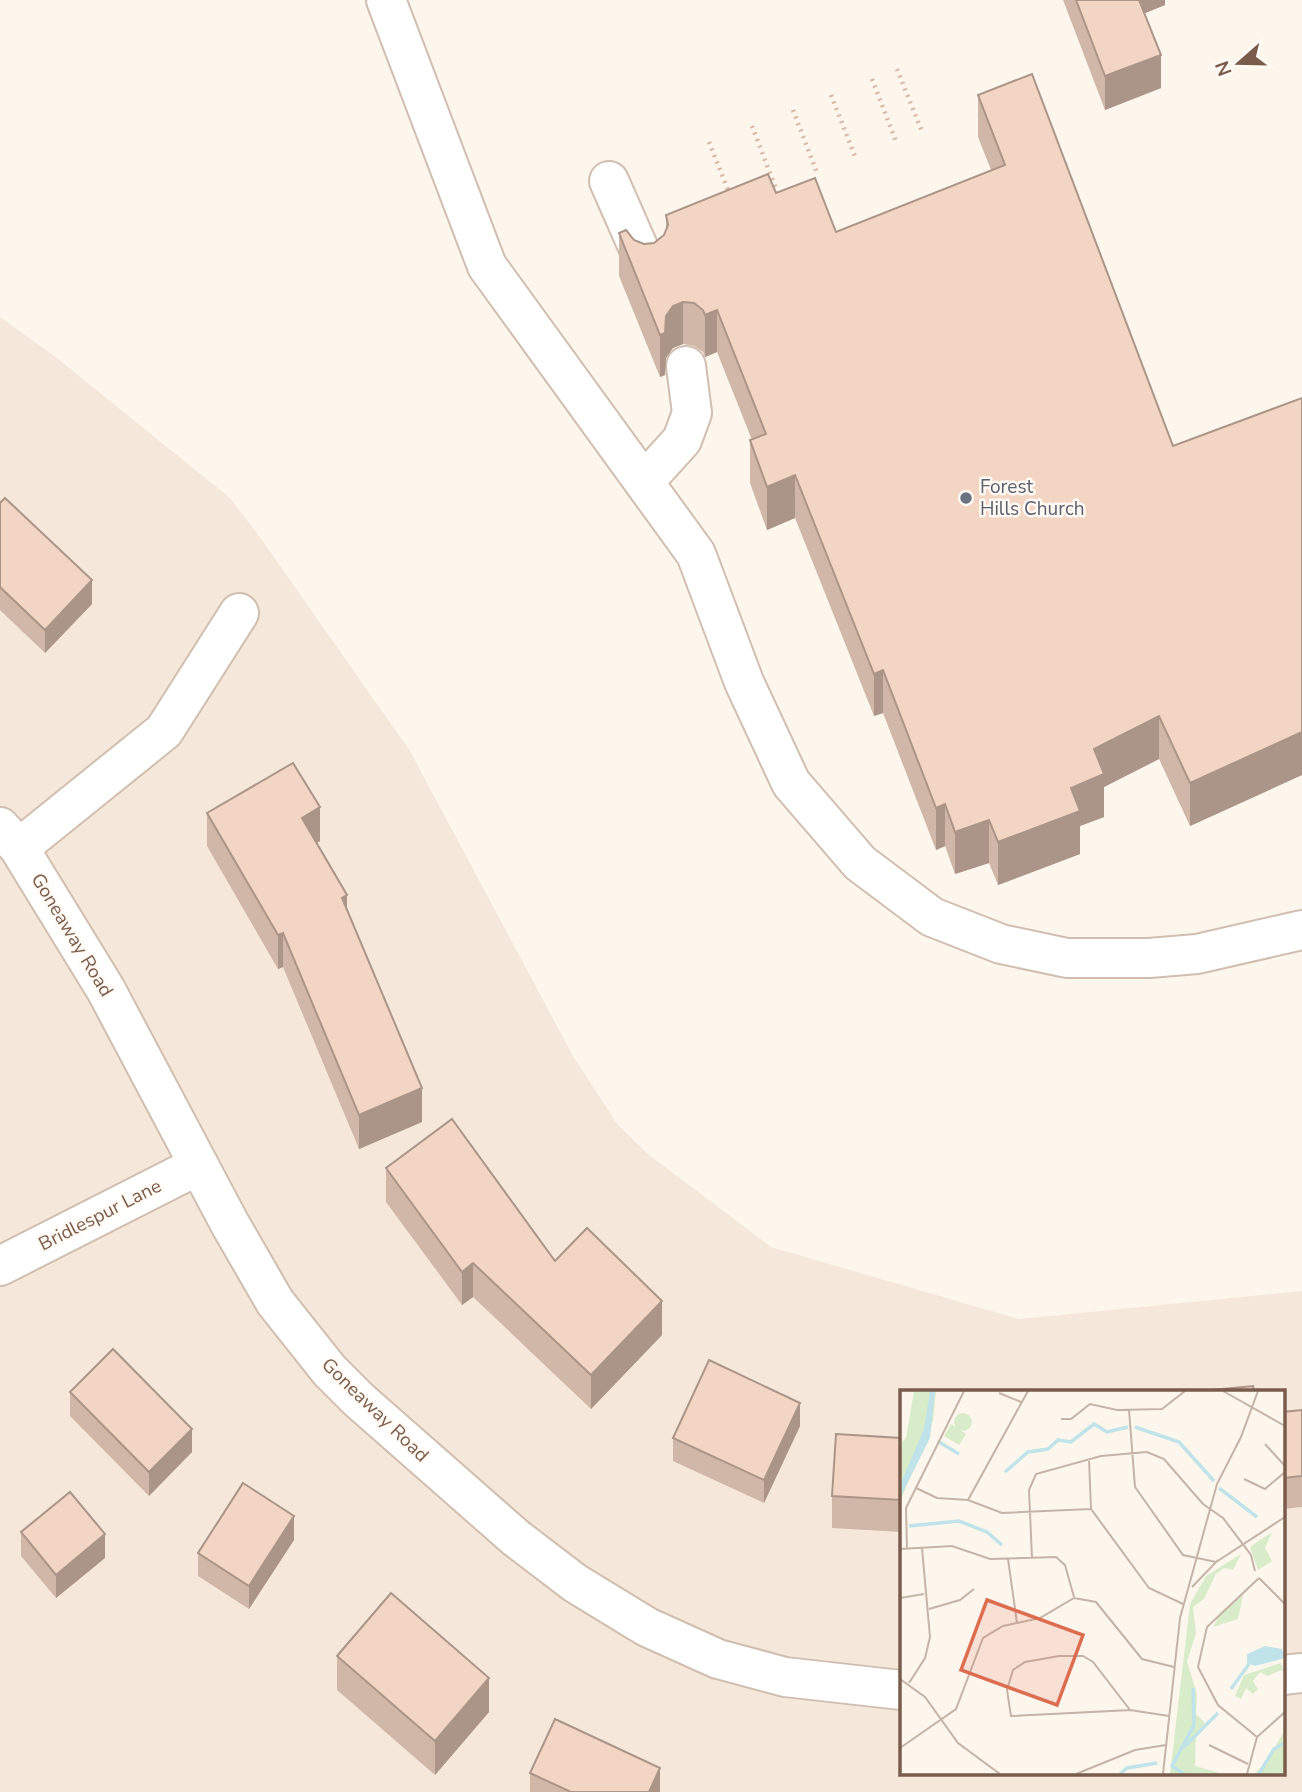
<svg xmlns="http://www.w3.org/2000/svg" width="1302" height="1792" font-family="'Nunito Sans',sans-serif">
  <rect width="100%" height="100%" fill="#fdf6ec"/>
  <path fill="#f5e8da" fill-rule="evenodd" d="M 0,317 L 53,355 L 230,498 L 259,536 L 410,751 L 574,1058 L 618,1125 L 649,1155 L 771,1247 L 1019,1319 L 1302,1291 L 1302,1792 L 0,1792 ZM 901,1391 L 1283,1391 L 1283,1773 L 901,1773 Z"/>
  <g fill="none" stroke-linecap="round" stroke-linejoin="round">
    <g stroke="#d1beb0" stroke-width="42">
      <path id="minor" d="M 386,0 L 487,266 L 696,554 L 744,682 L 791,783 L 860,863 L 932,917 L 1001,944 L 1067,958 L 1149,958 L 1197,954 L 1302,930
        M 609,181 L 646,265
        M 644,482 L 682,440 L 692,413 L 686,366
        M 0,827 L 19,848 L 106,990 L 230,1224 L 275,1302 L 329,1370 L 359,1400 L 516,1538 L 575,1583 L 647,1627 L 718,1659 L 785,1677 L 901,1690
        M 19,848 L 164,731 L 239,613
        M 0,1266 L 199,1165
        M 1283,1675 L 1302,1673"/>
    </g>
    <path stroke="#d9b8a5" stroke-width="4.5" stroke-dasharray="2 5" stroke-linecap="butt" d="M 897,69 L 923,134
      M 872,79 L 897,144
      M 831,95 L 856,159
      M 793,110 L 817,173
      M 752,126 L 776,189
      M 709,142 L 730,195"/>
    <use href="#minor" stroke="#fff" stroke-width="38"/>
  </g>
  <path fill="#d1b7a8" d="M 1063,0 L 1165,0 L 1165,5 L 1145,13 L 1161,88 L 1105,110 Z
    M 978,95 L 1173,446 L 1302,398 L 1302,775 L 1190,826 L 1159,759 L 1104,787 L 1104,817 L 1080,826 L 1080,854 L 998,885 L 989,863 L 955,874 L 945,846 L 936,850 L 883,713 L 874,716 L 795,518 L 767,530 L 750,483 L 750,440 L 752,440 L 717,352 L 705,357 L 703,352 L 694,346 L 683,344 L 673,348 L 666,358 L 665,375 L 660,377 L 619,276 L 619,233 L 644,244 L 654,243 L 664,235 L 666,229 L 666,215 L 776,193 L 836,232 L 991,170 L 978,137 Z
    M 0,503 L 92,604 L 45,653 L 0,610 Z
    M 207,813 L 320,841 L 316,843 L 347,909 L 422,1122 L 359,1149 L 283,967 L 278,969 L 207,846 Z
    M 386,1168 L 555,1261 L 662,1335 L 591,1409 L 473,1297 L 462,1305 L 386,1202 Z
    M 70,1392 L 192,1452 L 149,1496 L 70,1416 Z
    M 1302,1410 L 1302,1507 L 1283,1509 L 1283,1412 Z
    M 800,1426 L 764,1503 L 673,1461 L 673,1438 Z
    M 901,1438 L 901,1532 L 832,1528 L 832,1496 Z
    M 21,1532 L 105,1558 L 56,1598 L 21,1556 Z
    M 294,1540 L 249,1609 L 198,1576 L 198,1553 Z
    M 337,1656 L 489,1712 L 435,1775 L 337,1690 Z
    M 530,1773 L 660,1792 L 530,1792 Z"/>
  <path fill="#aa9588" d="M 1133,0 L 1165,0 L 1165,5 L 1133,18 Z
    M 1161,55 L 1161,88 L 1105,110 L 1105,76 Z
    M 683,302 L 683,344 L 673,348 L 666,358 L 665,375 L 660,377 L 660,335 L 666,316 L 673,306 Z
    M 717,310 L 717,352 L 705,357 L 705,315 Z
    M 795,475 L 795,518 L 767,530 L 767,487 Z
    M 92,580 L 92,604 L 45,653 L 45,630 Z
    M 883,670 L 883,713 L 874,716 L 874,674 Z
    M 1159,716 L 1159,759 L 1104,787 L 1104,817 L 1080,826 L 1080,854 L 998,885 L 998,842 L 1071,788 L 1094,749 Z
    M 1302,732 L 1302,775 L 1190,826 L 1190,783 Z
    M 945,804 L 945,846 L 936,850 L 936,808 Z
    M 320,807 L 320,841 L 302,852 L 302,818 Z
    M 989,820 L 989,863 L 955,874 L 955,832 Z
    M 347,895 L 347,929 L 342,898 Z
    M 283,933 L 283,967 L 278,969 L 278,935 Z
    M 422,1088 L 422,1122 L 359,1149 L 359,1115 Z
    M 473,1263 L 473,1297 L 462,1305 L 462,1272 Z
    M 662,1301 L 662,1335 L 591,1409 L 591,1375 Z
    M 800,1403 L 800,1426 L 764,1503 L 764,1480 Z
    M 192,1429 L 192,1452 L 149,1496 L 149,1472 Z
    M 294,1516 L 294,1540 L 249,1609 L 249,1586 Z
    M 105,1534 L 105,1558 L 56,1598 L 56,1575 Z
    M 489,1678 L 489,1712 L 435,1775 L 435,1741 Z
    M 660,1768 L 660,1792 L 649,1792 Z"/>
  <path fill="#f3d5c3" stroke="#aa9588" stroke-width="2" d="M 1076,0 L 1139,0 L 1161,55 L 1105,76 Z
    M 1032,74 L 1173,446 L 1302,398 L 1302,732 L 1190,783 L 1159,716 L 1094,749 L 1104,774 L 1071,788 L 1080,811 L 998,842 L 989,820 L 955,832 L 945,804 L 936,808 L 883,670 L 874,674 L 795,475 L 767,487 L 750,440 L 766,434 L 717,310 L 705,315 L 703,310 L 694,303 L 683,302 L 673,306 L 666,316 L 665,333 L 660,335 L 619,233 L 626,230 L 634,240 L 644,244 L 654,243 L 664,235 L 668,225 L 666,215 L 768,174 L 776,193 L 815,178 L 836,232 L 1005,165 L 978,95 Z
    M 5,498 L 92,580 L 45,630 L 0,587 L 0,503 Z
    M 293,763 L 320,807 L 302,818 L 347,895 L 342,898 L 422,1088 L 359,1115 L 283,933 L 278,935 L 207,813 Z
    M 452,1119 L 555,1261 L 587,1228 L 662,1301 L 591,1375 L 473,1263 L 462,1272 L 386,1168 Z
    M 113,1349 L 192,1429 L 149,1472 L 70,1392 Z
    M 709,1360 L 800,1403 L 764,1480 L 673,1438 Z
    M 1253,1386 L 1254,1391 L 1201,1391 Z
    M 1302,1410 L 1302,1476 L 1283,1478 L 1283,1412 Z
    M 836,1434 L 901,1438 L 901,1500 L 832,1496 Z
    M 243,1483 L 294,1516 L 249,1586 L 198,1553 Z
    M 70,1492 L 105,1534 L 56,1575 L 21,1532 Z
    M 391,1593 L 489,1678 L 435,1741 L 337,1656 Z
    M 555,1719 L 660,1768 L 649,1792 L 571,1792 L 530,1773 Z"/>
  <circle fill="#6b7280" stroke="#fffaf3" stroke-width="2.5" cx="966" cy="498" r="7"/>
  <g text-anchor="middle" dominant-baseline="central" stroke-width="5" stroke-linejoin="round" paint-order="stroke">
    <g font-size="19" fill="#5b616d" stroke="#fffaf3" text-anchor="start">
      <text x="980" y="487">Forest<tspan x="980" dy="22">Hills Church</tspan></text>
    </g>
    <g font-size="19" fill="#7a5c4d" stroke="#fffaf3">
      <text transform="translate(72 935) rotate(59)">Goneaway Road</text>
      <text transform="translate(100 1215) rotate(-27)">Bridlespur Lane</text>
      <text transform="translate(375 1410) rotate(44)">Goneaway Road</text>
    </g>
  </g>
  <g transform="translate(900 1390)">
    <rect width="385" height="385" fill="#fdf6ec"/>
    <path d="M 14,1 L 36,1 L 33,31 L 0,112 L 0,54 L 6,48 ZM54 32a9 9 0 1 1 18 0a9 9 0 1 1-18 0ZM 51,34 L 66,44 L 59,55 L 44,46 ZM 372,142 L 365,158 L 372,171 L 358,180 L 350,157 ZM 341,164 L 333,180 L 324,178 L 316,184 L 304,209 L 293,217 L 296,243 L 287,272 L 297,304 L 296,324 L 305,333 L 296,343 L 295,376 L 323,384 L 270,384 L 290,214 L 306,186 ZM 343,205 L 338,229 L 313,237 L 323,220 ZM 381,273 L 385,285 L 382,280 L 367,286 L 360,282 L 353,291 L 358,299 L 353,304 L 346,298 L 341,309 L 335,306 L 344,285 ZM 385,339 L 385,384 L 355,384 L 372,363 Z" fill="#d8ecc9"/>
    <path d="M 30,1 L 35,1 L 30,48 L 0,108 L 0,95 L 24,39 ZM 365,256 L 382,259 L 385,268 L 355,276 L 347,273 L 347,264 Z" fill="#bfe3e8"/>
    <path fill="none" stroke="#bfe3e8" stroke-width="3.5" d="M 235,37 L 279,52 L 314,91M 39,52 L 59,64M 105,82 L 128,62 L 148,59 L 158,50 L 171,52 L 194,34 L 207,42 L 228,37M 319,98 L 357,127M 9,136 L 59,131 L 87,142 L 102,155M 331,299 L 349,274M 284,357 L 318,323M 220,384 L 227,378 L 257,373M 284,384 L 272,376 L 294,335 L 293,298M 359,384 L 374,359 L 385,353"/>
    <path fill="none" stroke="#c5b3a7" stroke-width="2" d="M 323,1 L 385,36M 99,3 L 121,12M 229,20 L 235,97 L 283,165 L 316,172 L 385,127M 161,29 L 171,29 L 190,14 L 217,20 L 262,19 L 285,1M 365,54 L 385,76M 189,69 L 191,119M 344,89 L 365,99 L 385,82M 16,98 L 37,108 L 68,110 L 102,123 L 191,119 L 249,198 L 283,214M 68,110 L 128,1M 0,159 L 52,156 L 90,169 L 156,167 L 165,175 L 174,207M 7,159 L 6,118 L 64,1M 132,168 L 129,100 L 136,84 L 201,66 L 247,62 L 264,69 L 303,114 L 323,128 L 351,165 L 355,181M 108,169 L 117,233M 359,188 L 385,214M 292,197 L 318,170M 0,208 L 24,204M 29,219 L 60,210 L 74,199M 159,266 L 183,266 L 193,272 L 230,320 L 111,326 L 107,300 L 113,280 L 125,272 ZM 0,289 L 25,307 L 58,353 L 100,384M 9,293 L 25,268 L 30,247 L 22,158M 230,320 L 269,326M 357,347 L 318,315 L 298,277 L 307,237 L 359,188M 309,355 L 348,374M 0,358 L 56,319 L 83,248 L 103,236 L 140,228 L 174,208 L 196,212 L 242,269 L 274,277M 176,384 L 235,360 L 266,355M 263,384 L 280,228 L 317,94 L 341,47 L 358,1M 347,384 L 357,347 L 385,322"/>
    <path fill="#dc6d51" fill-opacity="0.15" stroke="#dc6d51" stroke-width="3.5" d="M 87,210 L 183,245 L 157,315 L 61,280 Z"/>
    <rect width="385" height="385" fill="none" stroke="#7a5c4d" stroke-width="3.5"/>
  </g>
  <g transform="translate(1239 63) rotate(250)" stroke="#fffaf3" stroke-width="5" paint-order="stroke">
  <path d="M0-5L12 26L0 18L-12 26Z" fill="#7a5c4d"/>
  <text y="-10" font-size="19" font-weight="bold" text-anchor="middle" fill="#7a5c4d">N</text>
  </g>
</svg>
